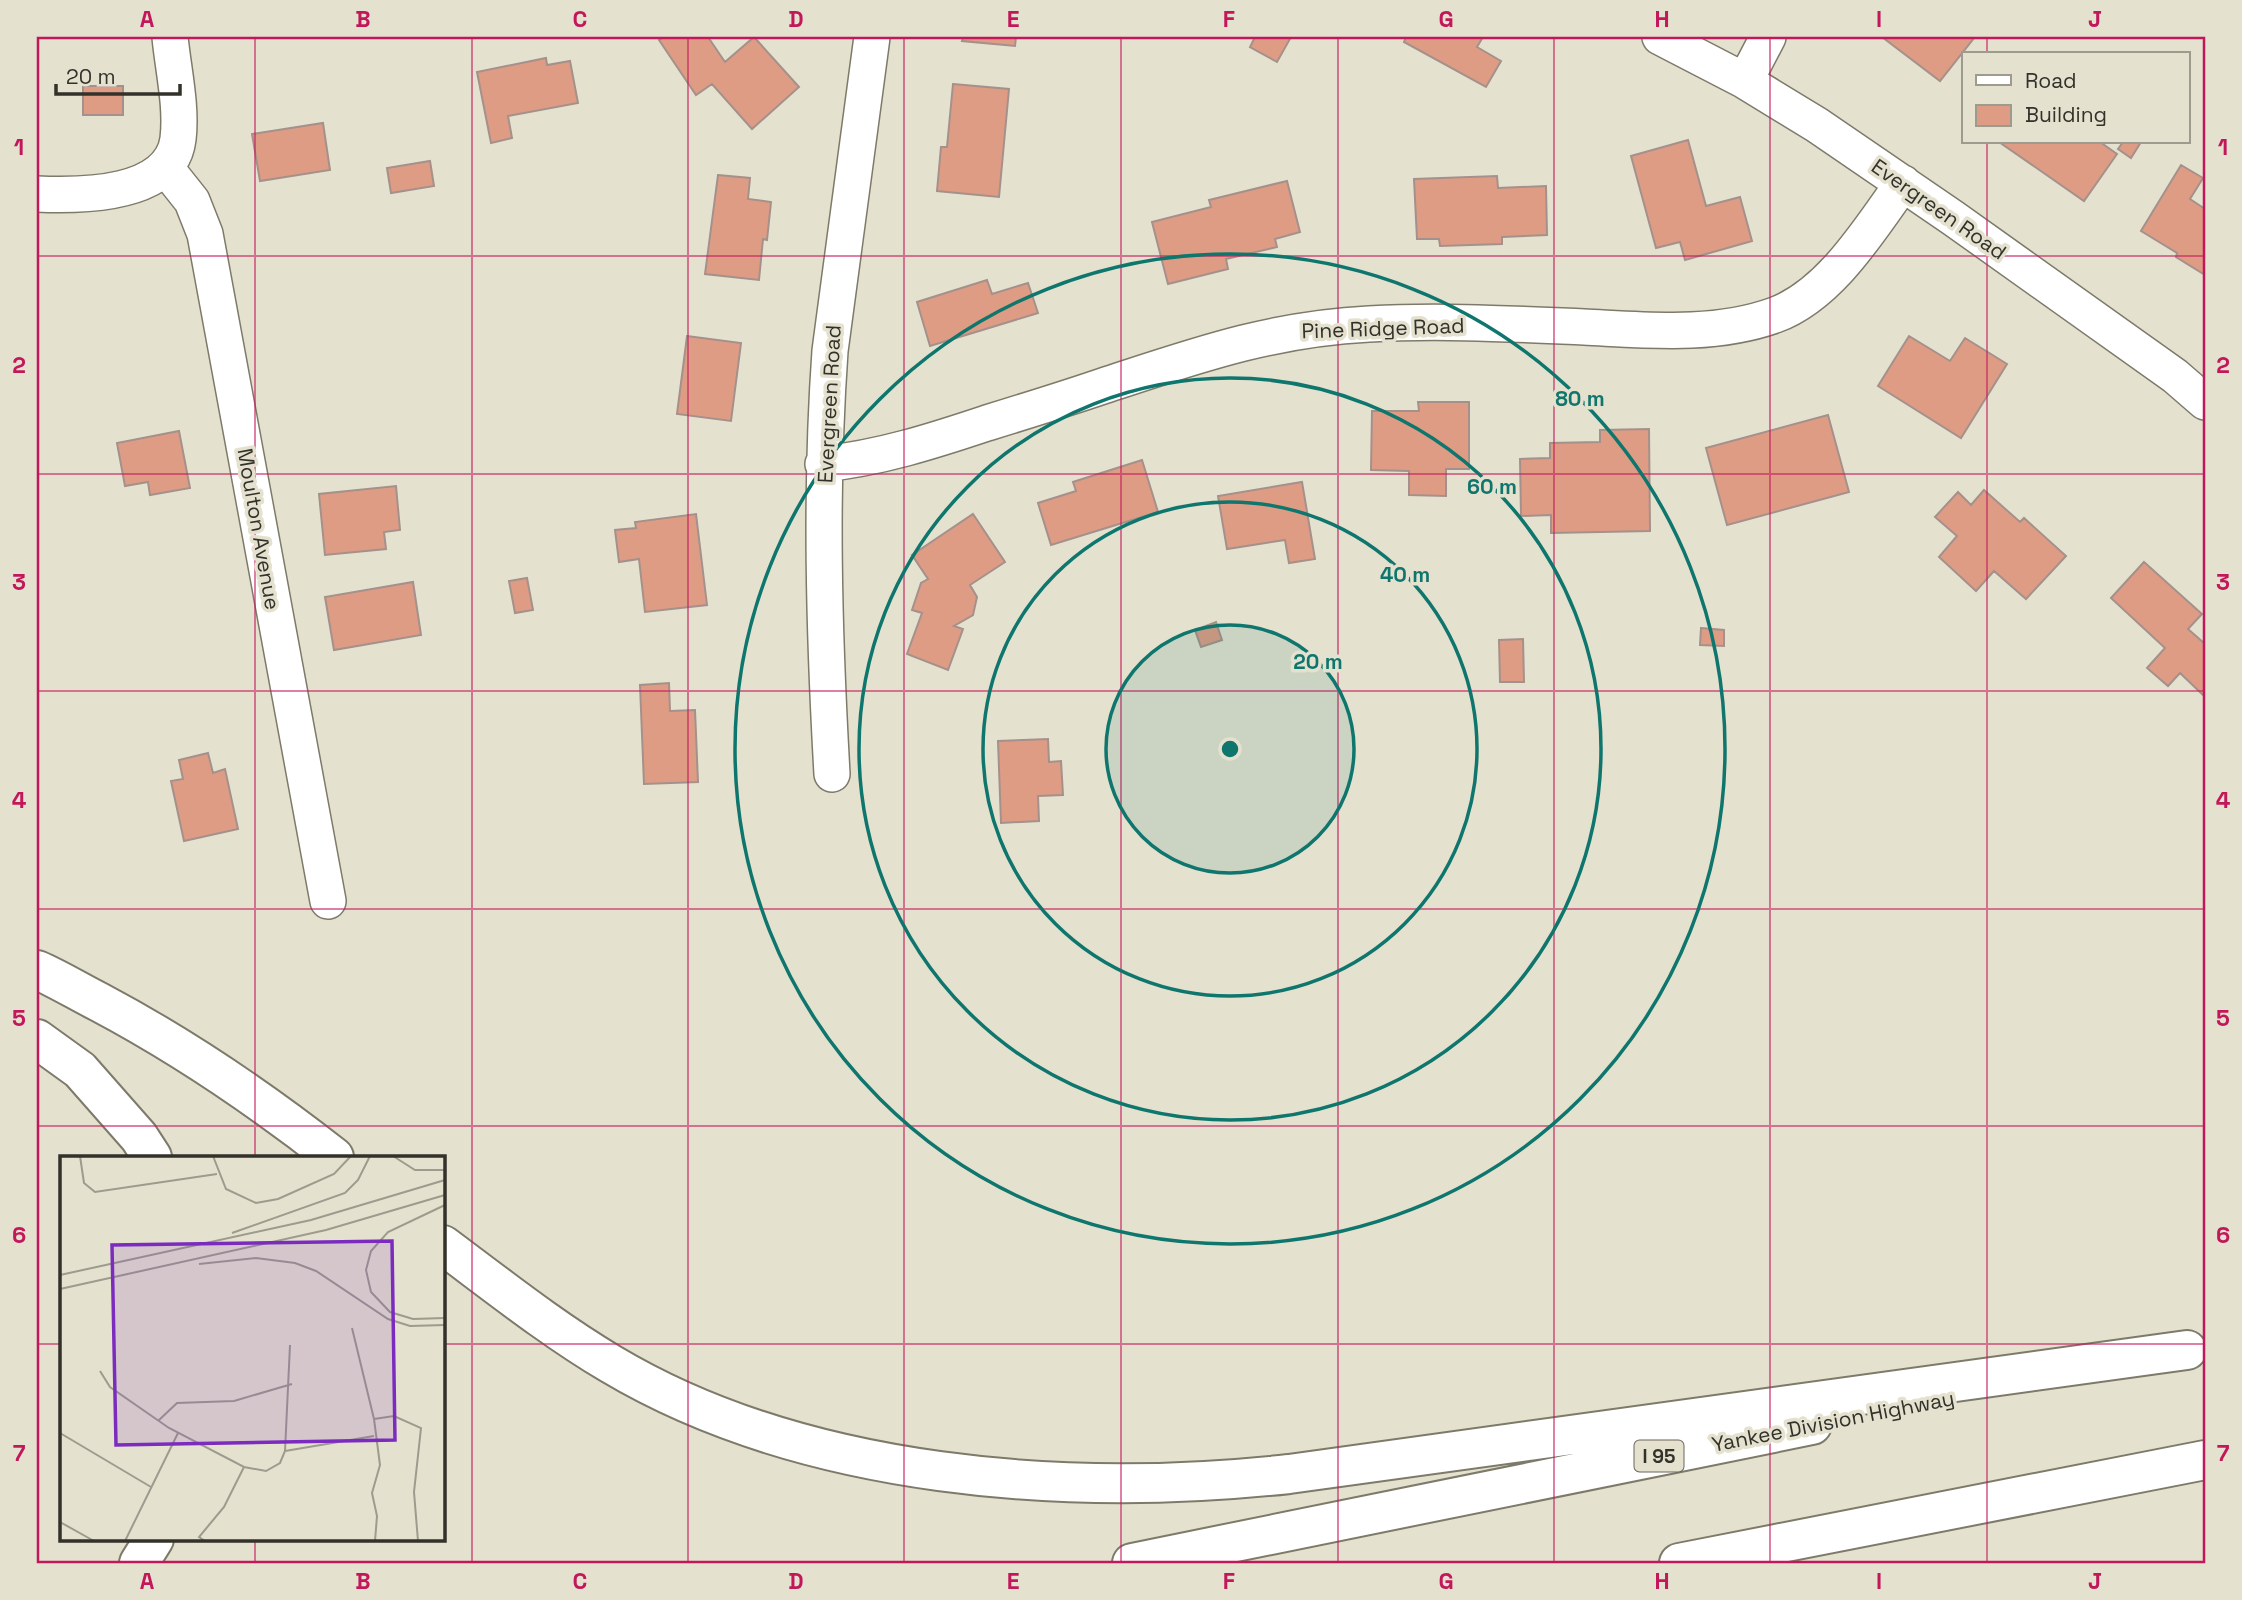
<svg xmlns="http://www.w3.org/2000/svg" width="2242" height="1600" font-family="'Space Grotesk',sans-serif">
  <rect width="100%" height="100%" fill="#e5e1cf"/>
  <path fill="#df9c85" stroke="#a4918b" stroke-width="2" d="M 663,37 L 708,37 L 725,62 L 754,37 L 799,87 L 752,129 L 712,84 L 696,95 L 659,40 Z
    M 963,37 L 1016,37 L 1015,46 L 962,41 Z
    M 1255,37 L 1291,37 L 1277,62 L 1250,47 Z
    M 1406,37 L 1483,37 L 1477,47 L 1501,61 L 1486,87 L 1404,42 Z
    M 1882,37 L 1972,37 L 1974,38 L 1940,81 Z
    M 546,58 L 547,65 L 570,61 L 578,103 L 508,116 L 512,138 L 491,143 L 477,72 Z
    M 953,84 L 1009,89 L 999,197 L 937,191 L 941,147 L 947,147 Z
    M 83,86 L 123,86 L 123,115 L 83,115 Z
    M 323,123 L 330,170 L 260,181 L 252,134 Z
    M 1688,140 L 1706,206 L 1740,197 L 1752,241 L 1685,260 L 1680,242 L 1656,248 L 1631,156 Z
    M 1999,142 L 2100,142 L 2117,154 L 2084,201 Z
    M 2123,142 L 2141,142 L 2131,158 L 2118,149 Z
    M 430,161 L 434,186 L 391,193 L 387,168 Z
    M 2181,165 L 2203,178 L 2190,199 L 2205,209 L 2205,275 L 2176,257 L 2177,253 L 2141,231 Z
    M 718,175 L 750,178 L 748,199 L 771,202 L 767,240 L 763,239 L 759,280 L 705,274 Z
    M 1497,176 L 1498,188 L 1546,186 L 1547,235 L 1502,237 L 1502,244 L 1440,246 L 1439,239 L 1417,239 L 1414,179 Z
    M 1287,181 L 1300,232 L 1275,239 L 1277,247 L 1226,259 L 1228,269 L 1168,284 L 1152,222 L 1211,207 L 1209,200 Z
    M 987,280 L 992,294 L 1028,283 L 1038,313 L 930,346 L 917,302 Z
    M 687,336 L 741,343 L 731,421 L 677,414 Z
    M 1909,336 L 1950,361 L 1965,338 L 2007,364 L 1961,438 L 1878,386 Z
    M 1418,402 L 1469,402 L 1469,469 L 1446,469 L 1446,496 L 1409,495 L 1409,471 L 1371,470 L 1372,411 L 1419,411 Z
    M 1828,415 L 1849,492 L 1727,525 L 1706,448 Z
    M 1649,429 L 1650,531 L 1551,533 L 1551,515 L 1521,516 L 1520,459 L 1550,458 L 1550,443 L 1600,442 L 1600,430 Z
    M 179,431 L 190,488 L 150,495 L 148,482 L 125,486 L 117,443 Z
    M 1142,460 L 1158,512 L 1051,545 L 1038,503 L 1076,491 L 1073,482 Z
    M 1302,482 L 1315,559 L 1289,563 L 1285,540 L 1227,549 L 1218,496 Z
    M 396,486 L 400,530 L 384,532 L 386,549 L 325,555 L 319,494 Z
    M 1984,490 L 2020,522 L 2024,518 L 2066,556 L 2026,599 L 1994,571 L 1976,591 L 1939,557 L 1957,536 L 1935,517 L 1958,492 L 1971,505 Z
    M 696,514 L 707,605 L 645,612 L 639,559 L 619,562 L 615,530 L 636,528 L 635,522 Z
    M 973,514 L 1005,562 L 970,585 L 977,597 L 973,615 L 954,626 L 963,629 L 948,670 L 907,654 L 922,613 L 912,610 L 921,583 L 928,579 L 912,555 Z
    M 2144,562 L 2202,614 L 2188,629 L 2205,644 L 2205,697 L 2180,673 L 2168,686 L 2147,668 L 2165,648 L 2111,598 Z
    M 527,578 L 533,610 L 515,613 L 509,581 Z
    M 413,582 L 421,635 L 334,650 L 325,597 Z
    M 1216,622 L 1222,640 L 1201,647 L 1195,630 Z
    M 1701,628 L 1724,630 L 1724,646 L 1700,645 Z
    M 1523,639 L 1524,682 L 1500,682 L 1499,640 Z
    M 669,683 L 670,711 L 695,710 L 698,782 L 644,784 L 640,685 Z
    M 1048,739 L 1049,762 L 1061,761 L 1063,795 L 1038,796 L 1039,821 L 1001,823 L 998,741 Z
    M 208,753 L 213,773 L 225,769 L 238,829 L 184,841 L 171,781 L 183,779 L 179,760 Z"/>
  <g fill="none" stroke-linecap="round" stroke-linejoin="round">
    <g stroke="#7e7a6a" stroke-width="38">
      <path id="street" d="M 1660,37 L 1745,81 L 1817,125 L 1953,218 L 2175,376 L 2205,402
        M 1745,81 L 1768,37
        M 165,167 L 192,201 L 205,234 L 328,901
        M 37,194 C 81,196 171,196 178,139 C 182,106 173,69 170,37
        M 823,464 C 880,458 933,441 987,423 C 1026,411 1065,399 1103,386 C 1195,356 1270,329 1369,324 C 1440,320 1513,324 1584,327 C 1647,330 1714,337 1775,315 C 1830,295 1870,229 1903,183
        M 832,774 C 824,633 820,492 830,351 L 872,37"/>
    </g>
    <g stroke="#7e7a6a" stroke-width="42">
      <path id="highway" d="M 37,970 C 58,979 79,992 99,1002 C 182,1046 260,1099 334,1157
        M 37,1039 L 80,1070 L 139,1137 L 152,1157
        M 443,1245 C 498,1286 552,1329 611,1364 C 804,1479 1069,1498 1289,1474 L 2187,1350
        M 139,1563 L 154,1539
        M 1132,1563 L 1812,1425
        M 1679,1563 L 2205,1460"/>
    </g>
    <use href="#street" stroke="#fff" stroke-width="35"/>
    <use href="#highway" stroke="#fff" stroke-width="38"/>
  </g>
  <path fill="none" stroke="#c2185b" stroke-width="2" stroke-opacity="0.55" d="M 255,37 L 255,1157M 472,37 L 472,1563M 688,37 L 688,1563M 904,37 L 904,1563M 1121,37 L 1121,1563M 1338,37 L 1338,1563M 1554,37 L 1554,1563M 1770,37 L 1770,1563M 1987,37 L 1987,54M 1987,142 L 1987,1563M 37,256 L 2205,256M 37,474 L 2205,474M 37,691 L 2205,691M 37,909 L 2205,909M 37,1126 L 2205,1126M 37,1344 L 61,1344M 443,1344 L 2205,1344M 255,1539 L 255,1563"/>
  <circle cx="1230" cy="749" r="124" fill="#0f766e" fill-opacity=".12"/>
  <g fill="none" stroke="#0f766e" stroke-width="3.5">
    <circle cx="1230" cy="749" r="124"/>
    <circle cx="1230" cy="749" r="247"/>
    <circle cx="1230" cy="749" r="371"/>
    <circle cx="1230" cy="749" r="495"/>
  </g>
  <g text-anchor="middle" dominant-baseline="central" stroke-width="7" stroke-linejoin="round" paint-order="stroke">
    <rect fill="#e5e1cf" stroke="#68665c" stroke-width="2" x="1634.5" y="1440.5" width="49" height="31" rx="5"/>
    <g font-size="19" font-weight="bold" fill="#32312a">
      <text x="1659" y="1456">I 95</text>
    </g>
    <g font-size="21" fill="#32312a" stroke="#e5e1cf">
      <text transform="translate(1939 209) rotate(35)">Evergreen Road</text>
      <text transform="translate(1383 328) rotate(-2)">Pine Ridge Road</text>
      <text transform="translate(829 404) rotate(-87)">Evergreen Road</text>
      <text transform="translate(259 529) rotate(80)">Moulton Avenue</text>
      <text transform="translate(1833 1421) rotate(-11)">Yankee Division Highway</text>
    </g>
  </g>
  <g transform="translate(60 1156)">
    <rect width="385" height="385" fill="#e5e1cf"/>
    <path fill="none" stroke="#9d9b8d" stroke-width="2" d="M 20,0 L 24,27 L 35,36 L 157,18M 153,0 L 166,33 L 196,47 L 218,43 L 274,18 L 291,0M 333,0 L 355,14 L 385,14M 385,49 L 328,76 L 311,95 L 306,114 L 311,136 L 330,156 L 353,163 L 385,162M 172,77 L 285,37 L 298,24 L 310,0M 139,108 L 196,102 L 235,107 L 256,115 L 328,163 L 350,170 L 385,169M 0,119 L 251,64 L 385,24M 0,133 L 266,74 L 385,39M 292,172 L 314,263M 40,215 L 50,231 L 109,272 L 184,311 L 206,315 L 220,307 L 225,295 L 230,189M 314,263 L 334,260 L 361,272 L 354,336 L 358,385M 314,263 L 320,309 L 312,337 L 317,360 L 315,385M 98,265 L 117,247 L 174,245 L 232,228M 0,277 L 91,331M 225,295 L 314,280M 0,366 L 34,385M 65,385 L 118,277M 145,385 L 139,381 L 164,351 L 184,311"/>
    <path fill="#7b2cbf" fill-opacity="0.15" stroke="#7b2cbf" stroke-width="3.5" d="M 332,85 L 335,284 L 56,289 L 52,89 Z"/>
    <rect width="385" height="385" fill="none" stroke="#32312a" stroke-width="3.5"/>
  </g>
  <circle cx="1230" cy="749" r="10" fill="#0f766e" stroke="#e5e1cf" stroke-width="3.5"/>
  <g font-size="21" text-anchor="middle" font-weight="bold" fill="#0f766e" stroke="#e5e1cf" stroke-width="7" stroke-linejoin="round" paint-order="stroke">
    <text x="1580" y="406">80 m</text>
    <text x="1492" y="494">60 m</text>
    <text x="1405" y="582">40 m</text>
    <text x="1318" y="669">20 m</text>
  </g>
  <rect width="2242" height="1600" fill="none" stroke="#e5e1cf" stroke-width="77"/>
  <rect x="1962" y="52" width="228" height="91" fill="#e5e1cf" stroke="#9d9b8d" stroke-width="2"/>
  <rect x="1976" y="75" width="35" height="10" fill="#ffffff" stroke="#9d9b8d" stroke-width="2"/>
  <text x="2025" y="88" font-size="21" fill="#32312a">Road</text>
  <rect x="1976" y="105" width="35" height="21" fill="#df9c85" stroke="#9d9b8d" stroke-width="2"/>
  <text x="2025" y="122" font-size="21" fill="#32312a">Building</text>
  <path d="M56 84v10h124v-10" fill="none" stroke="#32312a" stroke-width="3.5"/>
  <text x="66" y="84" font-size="21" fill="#32312a" stroke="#e5e1cf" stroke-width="5" paint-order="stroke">20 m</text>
  <rect x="38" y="38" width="2166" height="1524" fill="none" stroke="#c2185b" stroke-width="2.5"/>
  <g font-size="23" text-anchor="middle" font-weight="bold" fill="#c2185b">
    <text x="147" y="27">A</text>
    <text x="363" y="27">B</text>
    <text x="580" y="27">C</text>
    <text x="796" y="27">D</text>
    <text x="1013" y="27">E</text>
    <text x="1229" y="27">F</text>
    <text x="1446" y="27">G</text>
    <text x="1662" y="27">H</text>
    <text x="1879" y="27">I</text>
    <text x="2095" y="27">J</text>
    <text x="19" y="155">1</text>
    <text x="2223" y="155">1</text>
    <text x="19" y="373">2</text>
    <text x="2223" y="373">2</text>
    <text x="19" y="590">3</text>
    <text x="2223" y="590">3</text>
    <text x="19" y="808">4</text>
    <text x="2223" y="808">4</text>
    <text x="19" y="1026">5</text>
    <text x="2223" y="1026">5</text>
    <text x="19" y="1243">6</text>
    <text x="2223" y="1243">6</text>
    <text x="19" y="1461">7</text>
    <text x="2223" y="1461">7</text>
    <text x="147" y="1589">A</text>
    <text x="363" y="1589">B</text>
    <text x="580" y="1589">C</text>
    <text x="796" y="1589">D</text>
    <text x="1013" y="1589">E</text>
    <text x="1229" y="1589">F</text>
    <text x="1446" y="1589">G</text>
    <text x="1662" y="1589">H</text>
    <text x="1879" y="1589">I</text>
    <text x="2095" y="1589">J</text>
  </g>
</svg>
